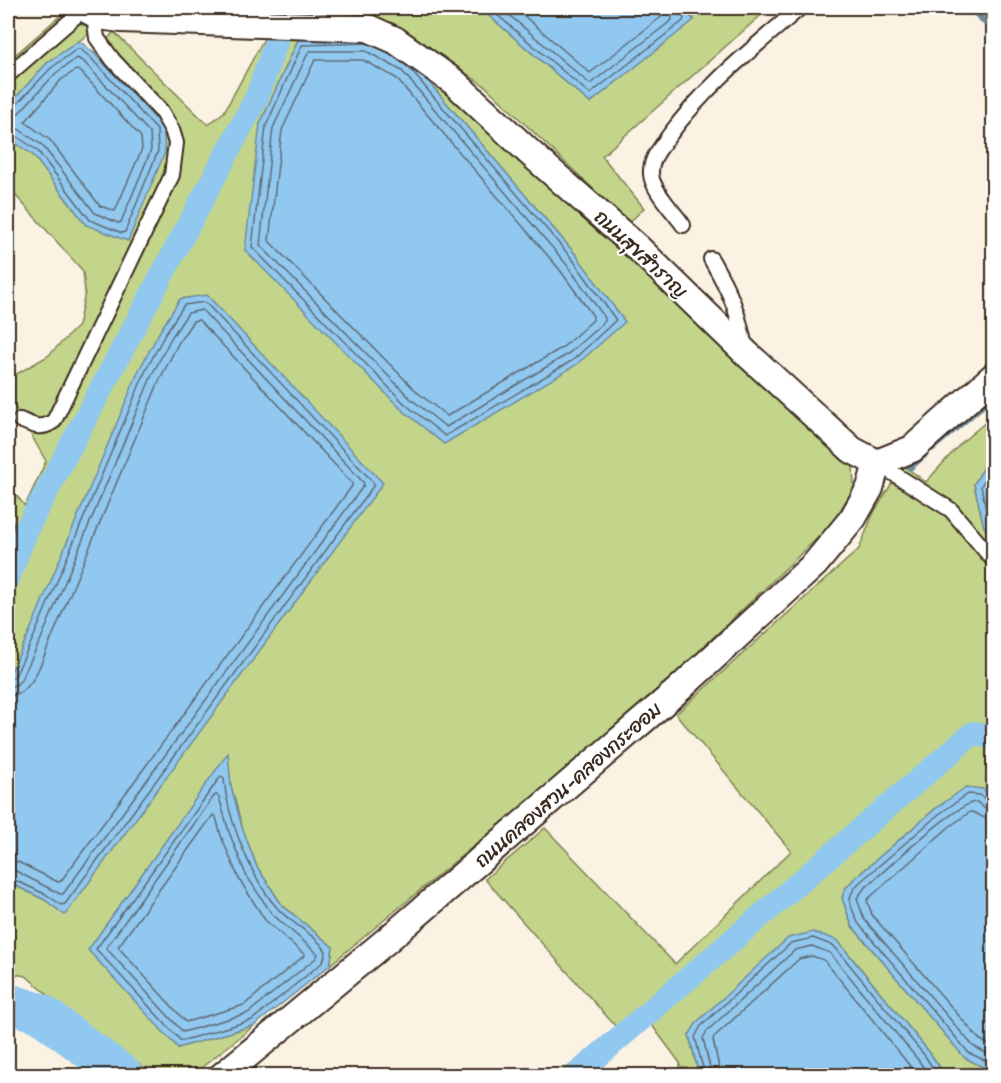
<svg xmlns="http://www.w3.org/2000/svg" width="1001" height="1083" font-family="Sriracha,'Playpen Sans Thai',sans-serif">
  <rect width="100%" height="100%" fill="#faf2e3"/>
  <filter id="ink" filterUnits="userSpaceOnUse"><feTurbulence type="fractalNoise" baseFrequency=".0167" numOctaves="2"/><feDisplacementMap in="SourceGraphic" scale="12" xChannelSelector="R" yChannelSelector="G"/><feConvolveMatrix kernelMatrix="1 2 1 2 8 2 1 2 1" color-interpolation-filters="sRGB"/></filter>
  <g filter="url(#ink)">
    <path fill="#c3d58a" stroke="#7f8054" stroke-width="1.5" d="M 246,8 L 480,8 L 590,103 L 694,19 L 682,8 L 769,8 L 602,156 L 644,208 L 629,223 L 485,86 L 394,25 L 344,9 L 245,10 Z
      M 61,15 L 95,30 L 47,63 L 8,106 L 8,61 Z
      M 114,32 L 208,125 L 224,112 L 267,33 L 299,38 L 260,124 L 577,256 L 410,60 L 679,301 L 853,465 L 854,488 L 831,525 L 633,714 L 330,965 L 333,947 L 282,905 L 257,867 L 242,827 L 231,786 L 227,754 L 178,1048 L 255,1025 L 192,1075 L 154,1075 L 69,1013 L 26,976 L 8,973 L 8,882 L 45,900 L 64,914 L 29,633 L 8,678 L 8,485 L 25,506 L 46,461 L 12,402 L 8,404 L 8,379 L 48,356 L 78,326 L 85,293 L 83,271 L 8,187 L 8,138 L 33,155 L 86,225 L 163,127 L 94,53 Z
      M 993,416 L 993,452 L 974,484 L 984,527 L 993,536 L 993,800 L 983,789 L 935,809 L 854,879 L 845,889 L 842,898 L 852,926 L 965,1058 L 983,1067 L 993,1066 L 993,1075 L 945,1075 L 930,1053 L 837,940 L 689,1035 L 699,1075 L 680,1075 L 680,1063 L 651,1024 L 810,882 L 978,741 L 967,729 L 617,1028 L 485,879 L 545,828 L 675,964 L 791,851 L 676,714 L 859,549 L 873,514 L 903,465 L 926,482 L 962,442 Z
      M 603,1039 L 601,1075 L 558,1075 Z"/>
    <path fill="#91c8f0" stroke="#6f899c" stroke-width="1.5" d="M 480,8 L 682,8 L 694,20 L 590,103 Z
      M 369,37 L 410,60 L 577,256 L 625,322 L 576,365 L 444,444 L 401,409 L 245,250 L 260,124 L 299,38 Z
      M 79,41 L 94,53 L 163,127 L 165,152 L 128,241 L 86,225 L 33,155 L 8,138 L 8,106 L 47,63 Z
      M 207,295 L 383,483 L 65,915 L 45,900 L 8,882 L 8,678 L 29,633 L 139,370 L 160,331 L 180,299 Z
      M 993,452 L 993,536 L 984,527 L 974,484 Z
      M 228,753 L 231,786 L 242,827 L 257,867 L 282,905 L 333,947 L 330,965 L 255,1025 L 178,1048 L 88,950 Z
      M 966,787 L 983,789 L 993,800 L 993,1066 L 983,1067 L 965,1058 L 852,926 L 842,898 L 845,889 L 854,879 L 935,809 Z
      M 813,932 L 837,940 L 930,1053 L 945,1075 L 699,1075 L 689,1035 L 697,1022 L 788,938 Z"/>
    <g fill="none" stroke-linecap="round" stroke-linejoin="round">
      <path stroke="#5d6972" stroke-width="1.5" d="M 489,8 L 590,94 L 683,21 L 684,18 L 679,12 L 678,8
        M 501,8 L 590,84 L 672,20 L 671,8
        M 515,8 L 590,73 L 661,17 L 662,8
        M 368,43 L 302,45 L 266,126 L 252,247 L 405,404 L 445,436 L 573,360 L 616,320 L 573,260 L 409,68
        M 309,51 L 366,51 L 402,71 L 567,265 L 605,318 L 605,321 L 568,354 L 446,427 L 411,399 L 260,245 L 273,128 Z
        M 315,60 L 363,60 L 396,78 L 560,270 L 593,316 L 593,320 L 563,347 L 447,416 L 417,392 L 269,241 L 282,130 Z
        M 76,70 L 80,71 L 141,137 L 142,149 L 115,211 L 100,206 L 50,140 L 25,122 L 61,80 Z
        M 8,109 L 14,107 L 51,68 L 77,49 L 80,49 L 90,57 L 157,130 L 158,151 L 125,232 L 122,233 L 90,220 L 37,150 L 13,134 L 8,133
        M 8,117 L 18,114 L 56,73 L 77,58 L 84,62 L 150,133 L 151,150 L 121,222 L 118,223 L 95,213 L 42,145 L 17,128 L 8,126
        M 994,463 L 981,486 L 989,523 L 994,528
        M 8,679 L 15,676 L 34,636 L 145,372 L 165,334 L 184,305 L 205,302 L 373,482 L 374,485 L 65,904 L 61,905 L 47,895 L 8,877
        M 8,687 L 16,685 L 21,680 L 41,639 L 152,375 L 171,338 L 188,313 L 202,310 L 363,482 L 364,485 L 63,894 L 60,894 L 16,871 L 8,870
        M 8,696 C 33,695 41,662 50,642 L 160,379 L 179,342 L 193,321 L 199,320 L 352,483 L 352,486 L 61,881 L 58,882 L 18,862 L 8,861
        M 221,776 L 224,778 C 227,817 251,879 278,909 C 292,924 315,934 326,951 L 323,962 L 252,1020 L 181,1041 L 96,949 Z
        M 217,795 L 219,797 L 229,832 L 246,875 L 272,914 L 318,954 L 316,958 L 248,1013 L 183,1032 L 106,948 L 214,796 Z
        M 994,804 L 988,802 L 980,795 L 968,794 L 939,814 L 859,883 C 844,899 851,905 858,923 L 969,1053 L 984,1060 L 994,1060
        M 994,811 L 985,809 L 977,802 C 959,800 882,873 864,889 L 857,898 L 864,919 L 973,1046 L 986,1053 L 994,1053
        M 213,815 L 216,817 L 221,836 L 239,879 L 265,920 L 305,955 L 244,1005 L 186,1022 L 118,947 Z
        M 994,820 C 983,820 977,812 970,812 L 949,827 L 867,900 L 872,915 L 979,1039 L 988,1044 L 994,1044
        M 705,1076 L 695,1037 L 701,1026 L 791,943 L 813,938 L 834,946 L 925,1056 L 938,1076
        M 712,1076 L 703,1038 L 707,1031 L 795,950 L 812,946 L 830,953 L 919,1061 L 929,1076
        M 721,1076 L 713,1040 L 714,1037 L 799,959 L 812,956 L 824,960 L 918,1076"/>
      <path stroke="#6f899c" stroke-width="7" d="M 971,8 L 994,31
        M 932,448 L 994,395
        M 910,467 L 924,455
        M 8,520 L 23,537"/>
      <path stroke="#91c8f0" stroke-width="24" d="M 8,578 L 28,526 L 257,97 L 288,8
        M 575,1076 L 973,733 L 994,738"/>
      <path stroke="#91c8f0" stroke-width="40" d="M 8,1003 L 40,1013 L 124,1076"/>
      <g stroke="#3b2a1e" stroke-width="18">
        <path id="lane" d="M 8,75 L 85,8
          M 683,225 C 674,212 652,190 651,174 C 650,159 660,149 668,137 C 706,85 752,49 800,8
          M 711,259 C 730,292 738,310 745,348
          M 20,420 C 34,426 41,430 54,421 L 172,175 L 176,143 L 172,130 L 161,111 L 113,60 L 97,38 L 95,23 L 99,16
          M 877,463 L 951,510 L 994,561"/>
      </g>
      <g stroke="#3b2a1e" stroke-width="30">
        <path id="street" d="M 84,8 L 99,16 L 121,19 L 368,28 L 395,40 L 454,82 L 529,152 L 639,249 L 746,353 L 852,450 L 877,463 L 912,449 L 994,376
          M 222,1076 L 386,941 L 677,691 L 815,564 L 853,518 L 870,488 L 877,463"/>
      </g>
      <use href="#lane" stroke="#fff" stroke-width="14"/>
      <use href="#street" stroke="#fff" stroke-width="26"/>
    </g>
  </g>
  <g text-anchor="middle" dominant-baseline="central" stroke-width="4.5" stroke-linejoin="round" paint-order="stroke">
    <g font-size="20" fill="#3b2a1e" stroke="#fff">
      <text transform="translate(641 254) rotate(43)">ถนนสุขสำราญ</text>
      <text transform="translate(568 785) rotate(-41)">ถนนคลองสวน-คลองกระออม</text>
    </g>
  </g>
  <rect width="1001" height="1083" fill="none" stroke="#fff" stroke-width="30"/>
  <rect x="15" y="15" width="971" height="1053" fill="none" stroke="#3b2a1e" stroke-width="2" filter="url(#ink)"/>
</svg>
